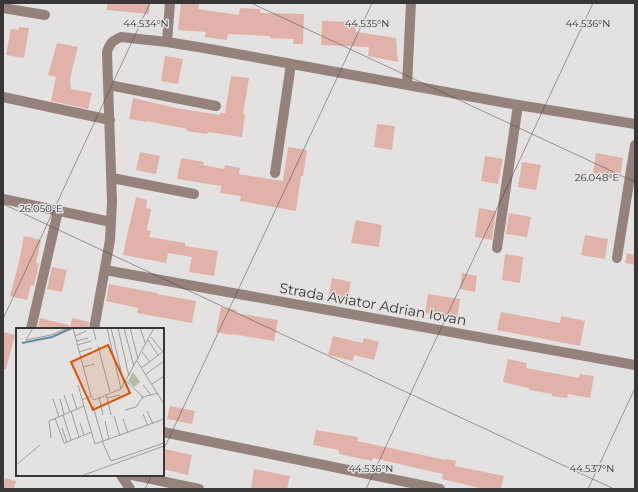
<svg xmlns="http://www.w3.org/2000/svg" width="638" height="492" font-family="Montserrat,sans-serif">
  <rect width="100%" height="100%" fill="#e4e2e0"/>
  <path fill="#e0b2aa" d="M 107,3 L 150,3 L 149,14 L 107,10 Z
    M 181,3 L 199,4 L 198,9 L 239,15 L 240,8 L 260,9 L 260,13 L 304,14 L 303,44 L 293,44 L 294,39 L 270,38 L 270,36 L 228,34 L 227,40 L 205,37 L 206,32 L 178,30 Z
    M 322,21 L 356,22 L 356,32 L 396,38 L 398,62 L 368,56 L 369,47 L 321,45 Z
    M 19,27 L 29,28 L 24,58 L 6,55 L 11,29 L 19,30 Z
    M 57,43 L 78,47 L 73,66 L 70,81 L 71,89 L 92,93 L 88,109 L 51,101 L 56,77 L 48,75 Z
    M 165,56 L 183,59 L 178,84 L 161,81 Z
    M 231,76 L 249,78 L 243,114 L 245,114 L 242,137 L 208,132 L 207,134 L 187,131 L 187,129 L 147,121 L 147,122 L 129,119 L 133,98 L 176,108 L 220,115 L 220,113 L 225,113 Z
    M 377,124 L 395,126 L 392,150 L 374,147 Z
    M 288,147 L 307,150 L 303,176 L 301,176 L 296,211 L 240,201 L 241,196 L 220,193 L 221,186 L 177,179 L 181,158 L 204,162 L 203,165 L 224,169 L 225,165 L 240,168 L 239,174 L 283,181 Z
    M 140,152 L 160,156 L 156,174 L 136,170 Z
    M 596,153 L 623,158 L 620,178 L 593,173 Z
    M 485,156 L 503,159 L 498,184 L 481,181 Z
    M 522,162 L 541,165 L 536,190 L 518,187 Z
    M 136,197 L 147,200 L 146,208 L 151,209 L 147,230 L 151,231 L 149,237 L 185,243 L 185,246 L 218,251 L 214,276 L 189,272 L 192,257 L 168,253 L 166,263 L 123,255 L 128,231 Z
    M 479,208 L 496,211 L 492,240 L 475,237 Z
    M 509,213 L 531,217 L 527,237 L 506,234 Z
    M 356,220 L 382,225 L 379,247 L 351,243 Z
    M 585,235 L 608,239 L 605,259 L 581,255 Z
    M 24,236 L 41,240 L 36,263 L 39,264 L 34,286 L 31,285 L 27,300 L 10,296 L 19,262 Z
    M 627,253 L 635,255 L 635,265 L 625,263 Z
    M 505,254 L 523,257 L 520,283 L 502,280 Z
    M 52,267 L 67,270 L 62,292 L 47,289 Z
    M 462,273 L 477,276 L 475,292 L 460,289 Z
    M 332,278 L 351,282 L 347,302 L 328,299 Z
    M 109,284 L 157,293 L 157,294 L 196,301 L 192,323 L 137,313 L 138,308 L 106,301 Z
    M 428,294 L 460,299 L 457,318 L 425,313 Z
    M 221,307 L 237,310 L 236,313 L 278,320 L 274,341 L 232,334 L 231,335 L 216,332 Z
    M 501,312 L 560,323 L 561,316 L 585,321 L 580,346 L 497,330 Z
    M 40,318 L 69,325 L 69,329 L 38,329 Z
    M 72,318 L 89,322 L 88,329 L 70,329 Z
    M 3,332 L 15,335 L 6,369 L 3,369 Z
    M 333,336 L 362,343 L 364,338 L 379,342 L 374,360 L 354,355 L 353,361 L 328,355 Z
    M 508,359 L 527,363 L 526,368 L 579,378 L 580,374 L 594,376 L 590,398 L 568,394 L 567,398 L 552,396 L 552,394 L 529,390 L 529,388 L 503,382 Z
    M 170,406 L 195,411 L 192,424 L 167,419 Z
    M 316,430 L 358,437 L 357,441 L 446,460 L 447,459 L 456,461 L 455,466 L 504,476 L 501,489 L 484,489 L 442,479 L 443,474 L 373,458 L 372,461 L 339,454 L 339,450 L 313,445 Z
    M 165,449 L 192,455 L 188,475 L 163,469 L 163,458 Z
    M 254,469 L 290,476 L 287,489 L 251,489 Z
    M 5,478 L 16,481 L 14,489 L 3,489 Z"/>
  <g fill="none" stroke-linecap="round" stroke-linejoin="round">
    <path stroke="#95827d" stroke-width="10" d="M 170,3 L 167,42 L 204,48 L 518,105 L 635,124
      M 3,8 L 45,15
      M 109,85 L 216,106
      M 407,85 L 411,3
      M 3,97 L 110,120
      M 275,173 L 291,64
      M 112,178 L 194,194
      M 3,199 L 111,222
      M 497,248 L 518,105
      M 617,258 L 635,145
      M 105,270 L 635,365
      M 31,329 L 58,211
      M 94,329 L 110,240 L 112,202 L 107,52 C 110,43 112,41 121,37 L 167,42
      M 163,432 L 440,489
      M 121,475 L 130,489
      M 132,475 L 199,489"/>
  </g>
  <path fill="none" stroke="#383736" stroke-width="1" stroke-opacity="0.45" d="M 251,3 L 635,182M 3,204 L 614,489M 3,319 L 150,3M 163,451 L 372,3M 145,489 L 152,475M 366,489 L 593,3M 588,489 L 635,388"/>
  <g text-anchor="middle" dominant-baseline="central" stroke-width="3" stroke-linejoin="round" paint-order="stroke">
    <g font-size="14" fill="#383736" stroke="#e4e2e0">
      <text transform="translate(373 304) rotate(10)">Strada Aviator Adrian Iovan</text>
    </g>
  </g>
  <g transform="translate(16 328)">
    <rect width="148" height="148" fill="#e4e2e0"/>
    <path d="M 117,44 L 124,54 L 118,59 L 112,53 Z" fill="#b8bba3"/>
    <path fill="none" stroke="#628ca1" stroke-width="2" d="M 6,15 L 36,9 L 56,0"/>
    <path fill="none" stroke="#9f9e9c" stroke-width="1" d="M 57,0 L 75,68 L 66,72 L 79,116 L 148,91M 77,0 L 80,12M 91,0 L 105,61M 95,0 L 108,56M 102,0 L 113,48M 108,0 L 118,39M 114,0 L 122,31M 124,0 L 130,17M 59,8 L 70,3M 135,9 L 147,24M 10,12 L 35,7 L 52,0M 10,12 L 17,0M 132,12 L 142,27M 60,13 L 72,10M 61,17 L 75,13M 82,18 L 94,64M 63,24 L 76,20M 126,24 L 134,34M 121,33 L 148,76M 67,39 L 79,36M 125,40 L 148,23M 129,47 L 148,33M 110,53 L 127,69M 136,56 L 148,48M 62,57 L 66,71M 127,57 L 135,67M 56,66 L 61,81M 90,66 L 95,87M 48,67 L 54,84M 75,68 L 78,72 L 105,61 L 138,0M 83,69 L 87,87M 91,70 L 104,67M 37,71 L 43,89M 44,71 L 48,86M 77,78 L 87,113M 109,82 L 120,79 L 127,69 L 142,65M 55,83 L 63,109M 131,83 L 137,96M 127,86 L 132,98M 47,87 L 55,112M 98,88 L 104,108M 39,90 L 48,115 L 76,104M 107,91 L 112,105M 89,93 L 93,111M 64,95 L 68,107M 46,100 L 51,114M 35,110 L 33,93 L 68,78M 86,113 L 95,133 L 148,115M 0,137 L 24,117M 65,148 L 148,118"/>
    <path fill="#d65610" fill-opacity="0.15" stroke="#d65610" stroke-width="2" d="M 92,17 L 114,65 L 77,82 L 55,34 Z"/>
    <rect width="148" height="148" fill="none" stroke="#383736" stroke-width="2"/>
  </g>
  <g font-size="10" text-anchor="middle" fill="#383736" stroke="#e4e2e0" stroke-width="3" stroke-linejoin="round" paint-order="stroke">
    <text x="146" y="27">44.534°N</text>
    <text x="367" y="27">44.535°N</text>
    <text x="588" y="27">44.536°N</text>
    <text x="597" y="181">26.048°E</text>
    <text x="41" y="212">26.050°E</text>
    <text x="371" y="472">44.536°N</text>
    <text x="592" y="472">44.537°N</text>
  </g>
  <rect width="638" height="492" fill="none" stroke="#383736" stroke-width="8"/>
</svg>
